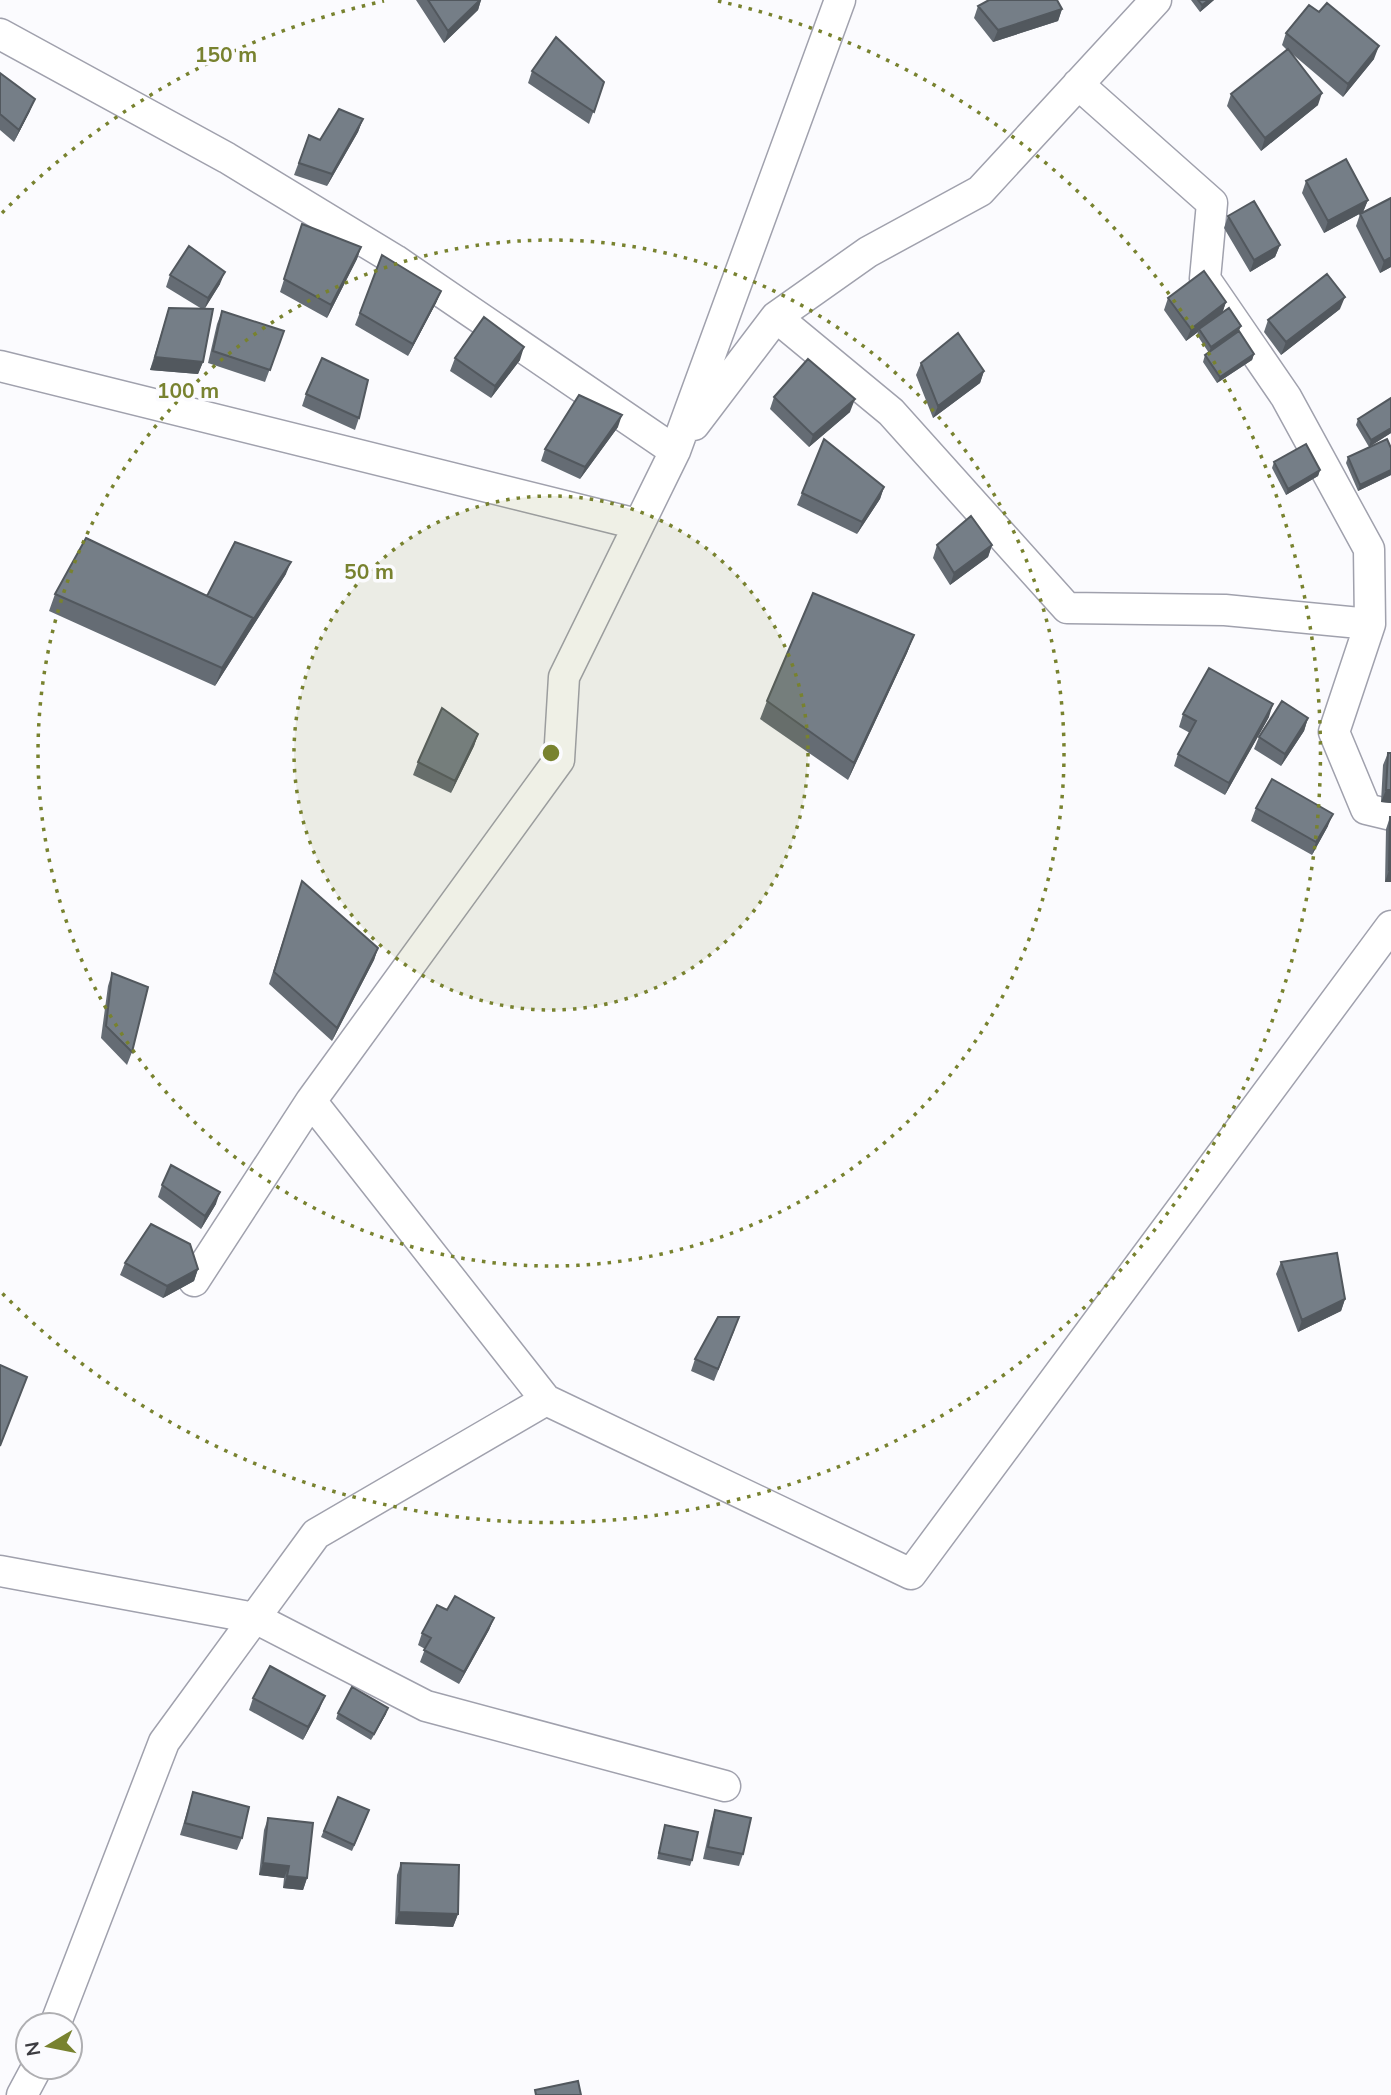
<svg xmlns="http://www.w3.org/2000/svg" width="1391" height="2095" font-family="Mulish,sans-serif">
  <rect width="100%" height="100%" fill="#fbfbfe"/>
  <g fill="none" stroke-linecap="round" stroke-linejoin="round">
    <g stroke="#a0a1ad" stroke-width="33">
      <path id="street" d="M 0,34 L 227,158 L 395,260 L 675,451
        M 1078,84 L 1212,203 L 1205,279 L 1286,397 L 1369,549 L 1370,624 L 1334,732 L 1366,809 L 1391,815
        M 776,317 L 891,412 L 1067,608 L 1225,610 L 1370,624
        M 0,366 L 637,524
        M 694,425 L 776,317 L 868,252 L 980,191 L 1156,0
        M 194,1281 L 311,1101
        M 546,1400 L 911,1574 L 1391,926
        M 0,1571 L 255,1618 L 426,1706 L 725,1786
        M 55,2025 L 164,1742 L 316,1534 L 546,1400 L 311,1101 L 559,760 L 564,677 L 675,451 L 840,0
        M 22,2095 L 37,2067"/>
    </g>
    <use href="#street" stroke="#fff" stroke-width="30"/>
  </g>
  <path fill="#656c74" d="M 416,0 L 481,0 L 478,10 L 444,43 Z
    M 1191,0 L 1214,0 L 1200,12 Z
    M 978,6 L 1062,9 L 1058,21 L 993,42 L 974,18 Z
    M 1286,33 L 1374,59 L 1343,97 L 1290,52 L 1318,105 L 1261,151 L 1227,106 L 1231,94 L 1287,50 L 1282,45 Z
    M 532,71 L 604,82 L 589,124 L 528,83 Z
    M 0,73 L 30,111 L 14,142 L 0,130 Z
    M 363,119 L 358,132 L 327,186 L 294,175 L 309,135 L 320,140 Z
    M 1306,181 L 1368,200 L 1363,212 L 1324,233 L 1302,193 Z
    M 1391,198 L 1391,267 L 1380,273 L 1356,226 L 1360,214 Z
    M 1228,216 L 1280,245 L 1275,257 L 1250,272 L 1224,228 Z
    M 302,224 L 361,247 L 357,259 L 327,318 L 280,292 Z
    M 382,255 L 441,291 L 436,303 L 408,356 L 355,325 Z
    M 170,275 L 220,284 L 204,309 L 203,362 L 198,374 L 150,370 L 169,308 L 202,309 L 166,287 Z
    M 1168,298 L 1226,302 L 1222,313 L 1241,326 L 1238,332 L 1254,354 L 1252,360 L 1217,383 L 1203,362 L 1205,355 L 1209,353 L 1197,335 L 1198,332 L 1186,341 L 1164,310 Z
    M 1340,309 L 1281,355 L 1264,332 L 1268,320 Z
    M 222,311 L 284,331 L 265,382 L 208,363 L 217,324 Z
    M 455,358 L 520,360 L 491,398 L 450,371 Z
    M 921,363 L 984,371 L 980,383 L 933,418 L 916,375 Z
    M 306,394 L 359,418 L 355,430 L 302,406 Z
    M 774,397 L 850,412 L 809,447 L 770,409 Z
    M 1391,398 L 1391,433 L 1369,447 L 1356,425 L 1358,419 Z
    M 618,427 L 580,479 L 541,461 L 545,449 Z
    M 1391,448 L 1391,475 L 1358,491 L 1346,463 L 1348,457 Z
    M 1274,462 L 1320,470 L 1318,476 L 1286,495 L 1272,468 Z
    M 884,487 L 880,499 L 857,534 L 797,505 L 802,493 Z
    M 937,545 L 992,545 L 988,557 L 950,585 L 933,558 Z
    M 286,574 L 215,686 L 49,611 L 55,594 L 207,596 Z
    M 914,635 L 907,653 L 848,780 L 760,719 L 767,701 Z
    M 1183,714 L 1269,717 L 1225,795 L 1174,766 L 1178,754 L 1190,733 L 1179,727 Z
    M 1308,718 L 1304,731 L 1281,766 L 1254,749 L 1259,737 Z
    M 478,734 L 474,746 L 451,793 L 413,775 L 418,762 Z
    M 1388,753 L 1391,803 L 1381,802 L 1383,765 Z
    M 1256,808 L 1328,826 L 1312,855 L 1251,821 Z
    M 1390,817 L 1391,882 L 1385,882 L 1386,829 Z
    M 302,881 L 378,948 L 374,960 L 332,1041 L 269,984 Z
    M 112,973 L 132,1052 L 127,1065 L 101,1038 L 108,986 Z
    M 162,1185 L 216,1204 L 201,1229 L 158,1197 Z
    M 1281,1262 L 1345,1299 L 1341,1311 L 1298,1332 L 1276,1274 Z
    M 125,1263 L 198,1269 L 194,1281 L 163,1298 L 120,1275 Z
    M 735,1329 L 714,1381 L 691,1371 L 695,1359 Z
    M 447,1610 L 494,1618 L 489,1630 L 459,1684 L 420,1662 L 425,1649 L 418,1645 L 422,1633 Z
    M 253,1698 L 320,1708 L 303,1740 L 249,1710 Z
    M 338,1713 L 386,1714 L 371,1740 L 336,1719 Z
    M 193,1792 L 242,1838 L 237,1850 L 180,1835 Z
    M 338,1797 L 367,1816 L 352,1851 L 321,1837 Z
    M 715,1810 L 743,1854 L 739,1866 L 703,1859 L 711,1823 Z
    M 268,1818 L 307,1878 L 303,1890 L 283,1888 L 284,1878 L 259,1875 L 264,1830 Z
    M 665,1825 L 692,1860 L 690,1866 L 657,1859 Z
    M 401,1863 L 458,1914 L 453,1927 L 395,1924 L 397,1875 Z"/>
  <path fill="#52585e" d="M 480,0 L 481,0 L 478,10 L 444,43 L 448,31 Z
    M 1209,0 L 1214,0 L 1200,12 L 1202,5 Z
    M 1062,9 L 1058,21 L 993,42 L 998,30 Z
    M 1379,46 L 1374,59 L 1343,97 L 1348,84 Z
    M 1322,93 L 1318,105 L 1261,151 L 1265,138 Z
    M 35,99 L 30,111 L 14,142 L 19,130 Z
    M 363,119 L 358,132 L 327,186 L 332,174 Z
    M 1368,200 L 1363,212 L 1324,233 L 1328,221 Z
    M 1280,245 L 1275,257 L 1250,272 L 1254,260 Z
    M 361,247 L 357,259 L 327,318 L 331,305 Z
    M 1391,257 L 1391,267 L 1380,273 L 1384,261 Z
    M 225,272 L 220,284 L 204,310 L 208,298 Z
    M 441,291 L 436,303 L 408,356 L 413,344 Z
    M 1345,297 L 1340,309 L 1281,355 L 1286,342 Z
    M 1226,302 L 1222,314 L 1199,329 L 1198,332 L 1186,341 L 1191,329 Z
    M 1241,326 L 1238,332 L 1209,353 L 1211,347 Z
    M 524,347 L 520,360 L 491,398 L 495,386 Z
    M 1254,354 L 1252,360 L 1217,383 L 1220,377 Z
    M 155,357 L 203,362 L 198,374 L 150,370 Z
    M 984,371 L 980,383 L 933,418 L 938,406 Z
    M 855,399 L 850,412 L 809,447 L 813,435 Z
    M 622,415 L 618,427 L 580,479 L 585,467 Z
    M 1391,428 L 1391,433 L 1369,447 L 1371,440 Z
    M 1320,470 L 1318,476 L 1286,495 L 1288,489 Z
    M 1391,470 L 1391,475 L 1358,491 L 1360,485 Z
    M 884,487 L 880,499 L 857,534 L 862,522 Z
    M 992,545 L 988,557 L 950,585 L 954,573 Z
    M 291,562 L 286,574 L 215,686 L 222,668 L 253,618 Z
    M 914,635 L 907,653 L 848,780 L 854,763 Z
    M 1273,704 L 1269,717 L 1225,795 L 1229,783 Z
    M 1308,718 L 1304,731 L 1281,766 L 1285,754 Z
    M 478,734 L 474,746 L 451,793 L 455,781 Z
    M 1386,790 L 1391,790 L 1391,803 L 1381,802 Z
    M 1333,814 L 1328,826 L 1312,855 L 1316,842 Z
    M 1389,870 L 1391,870 L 1391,882 L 1385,882 Z
    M 378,948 L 374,960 L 332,1041 L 337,1028 Z
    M 220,1192 L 216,1204 L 201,1229 L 205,1216 Z
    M 198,1269 L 194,1281 L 163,1298 L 167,1286 Z
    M 1345,1299 L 1341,1311 L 1298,1332 L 1302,1320 Z
    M 494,1618 L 489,1630 L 459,1684 L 464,1672 Z
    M 325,1696 L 320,1708 L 303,1740 L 308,1727 Z
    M 388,1708 L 386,1714 L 371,1740 L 374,1734 Z
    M 263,1863 L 289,1866 L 284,1878 L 259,1875 Z
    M 287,1876 L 307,1878 L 303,1890 L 283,1888 Z
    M 399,1912 L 458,1914 L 453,1927 L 395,1924 Z"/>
  <path fill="#757e87" stroke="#52585e" stroke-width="2" d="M 428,0 L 480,0 L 448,31 Z
    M 989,0 L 1057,0 L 1062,9 L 998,30 L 978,6 Z
    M 1198,0 L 1209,0 L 1202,5 Z
    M 1327,3 L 1379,46 L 1348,84 L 1286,33 L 1309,5 L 1319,12 Z
    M 556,37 L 604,82 L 594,112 L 532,71 Z
    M 1288,49 L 1322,93 L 1265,138 L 1231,94 Z
    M 0,73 L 35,99 L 19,130 L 0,114 Z
    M 339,109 L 363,119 L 332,174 L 299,163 L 309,135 L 320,140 Z
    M 1346,159 L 1368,200 L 1328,221 L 1306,181 Z
    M 1391,198 L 1391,257 L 1384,261 L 1360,214 Z
    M 1254,201 L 1280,245 L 1254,260 L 1228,216 Z
    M 302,224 L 361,247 L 331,305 L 284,279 Z
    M 189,246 L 225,272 L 208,298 L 170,275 Z
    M 382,255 L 441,291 L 413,344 L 360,313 Z
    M 1204,271 L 1226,302 L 1191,329 L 1168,298 Z
    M 1327,274 L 1345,297 L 1286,342 L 1268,320 Z
    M 169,308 L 213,309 L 203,362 L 155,357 Z
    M 1229,308 L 1241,326 L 1211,347 L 1199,329 Z
    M 222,311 L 284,331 L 270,370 L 213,351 Z
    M 484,317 L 524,347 L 495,386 L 455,358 Z
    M 1239,331 L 1254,354 L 1220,377 L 1205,355 Z
    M 958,333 L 984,371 L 938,406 L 921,363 Z
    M 322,358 L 368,380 L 359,418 L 306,394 Z
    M 808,359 L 855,399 L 813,435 L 774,397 Z
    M 579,395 L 622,415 L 585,467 L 545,449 Z
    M 1391,398 L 1391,428 L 1371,440 L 1358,419 Z
    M 824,439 L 884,487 L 862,522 L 802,493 Z
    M 1387,439 L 1391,448 L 1391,470 L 1360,485 L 1348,457 Z
    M 1306,444 L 1320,470 L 1288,489 L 1274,462 Z
    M 971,516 L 992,545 L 954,573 L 937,545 Z
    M 86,538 L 253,618 L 222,668 L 55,594 Z
    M 235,542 L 291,562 L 251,623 L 253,618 L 207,596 Z
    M 813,593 L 914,635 L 854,763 L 767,701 Z
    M 1209,668 L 1273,704 L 1229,783 L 1178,754 L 1196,721 L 1183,714 Z
    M 1282,701 L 1308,718 L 1285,754 L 1259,737 Z
    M 442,708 L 478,734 L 455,781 L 418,762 Z
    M 1388,753 L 1391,753 L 1391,790 L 1386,790 Z
    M 1272,779 L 1333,814 L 1316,842 L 1256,808 Z
    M 1390,817 L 1391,817 L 1391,870 L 1389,870 Z
    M 302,881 L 378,948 L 337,1028 L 274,972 Z
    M 112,973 L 148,987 L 132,1052 L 106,1026 Z
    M 171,1165 L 220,1192 L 205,1216 L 162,1185 Z
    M 151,1224 L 190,1244 L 198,1269 L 167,1286 L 125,1263 Z
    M 1337,1253 L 1345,1299 L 1302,1320 L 1281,1262 Z
    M 718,1317 L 739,1317 L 718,1369 L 695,1359 Z
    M 0,1365 L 27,1377 L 0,1446 Z
    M 455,1596 L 494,1618 L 464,1672 L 424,1650 L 431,1638 L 422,1633 L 437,1605 L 447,1610 Z
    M 270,1666 L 325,1696 L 308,1727 L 253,1698 Z
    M 352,1687 L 388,1708 L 374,1734 L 338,1713 Z
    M 193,1792 L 249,1807 L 242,1838 L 185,1823 Z
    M 338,1797 L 369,1810 L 354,1845 L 324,1831 Z
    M 715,1810 L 751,1818 L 743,1854 L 708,1847 Z
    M 268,1818 L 313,1823 L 307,1878 L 287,1876 L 289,1866 L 263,1863 Z
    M 665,1825 L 698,1832 L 692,1860 L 659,1853 Z
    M 401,1863 L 459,1865 L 458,1914 L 399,1912 Z
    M 578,2081 L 581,2095 L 536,2095 L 535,2090 Z"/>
  <circle cx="551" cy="753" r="257" fill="#78822f" fill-opacity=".12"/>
  <g fill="none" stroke="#78822f" stroke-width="3.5" stroke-dasharray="3.5 7">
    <circle cx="551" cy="753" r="257"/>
    <circle cx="551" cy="753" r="513"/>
    <path d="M2 213A770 770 0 0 1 384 1M718 1A770 770 0 1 1 2 1293"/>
  </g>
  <circle cx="551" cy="753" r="10" fill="#78822f" stroke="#fbfbfe" stroke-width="3.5"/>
  <g font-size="21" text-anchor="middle" font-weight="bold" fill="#78822f" stroke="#fbfbfe" stroke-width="7" stroke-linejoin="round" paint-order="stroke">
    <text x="226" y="62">150 m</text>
    <text x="188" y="398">100 m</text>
    <text x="369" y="579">50 m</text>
  </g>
  <g transform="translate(49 2046) rotate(260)"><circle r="33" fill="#fbfbfe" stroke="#afafb2" stroke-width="2"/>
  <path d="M0-5L12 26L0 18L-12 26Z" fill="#78822f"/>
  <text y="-10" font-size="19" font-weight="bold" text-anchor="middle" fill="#3c3c41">N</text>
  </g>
</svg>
